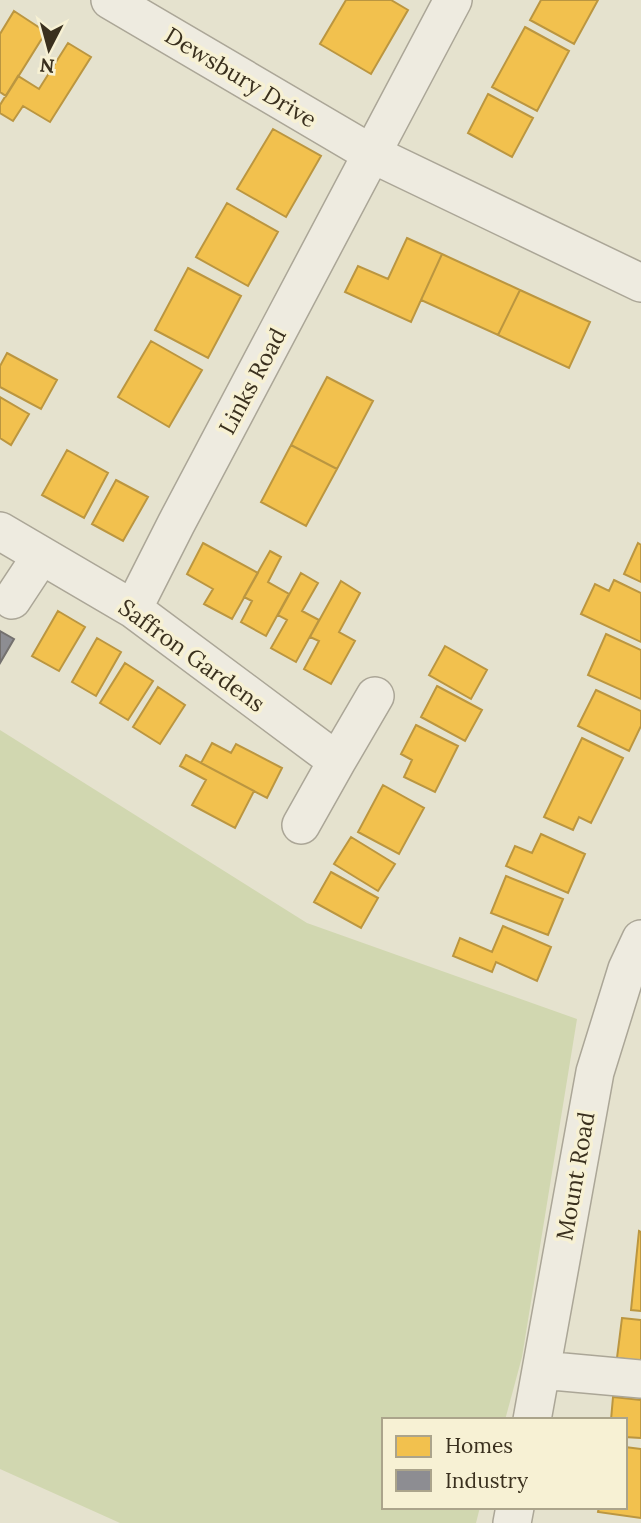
<svg xmlns="http://www.w3.org/2000/svg" width="641" height="1523" font-family="Lora,serif">
  <rect width="100%" height="100%" fill="#e5e2ce"/>
  <path fill="#d1d7b0" d="M 0,730 L 307,923 L 577,1019 L 522,1357 L 505,1420 L 384,1420 L 384,1507 L 480,1507 L 476,1523 L 120,1523 L 0,1469 Z"/>
  <path fill="#f2c14e" stroke="#bb9640" stroke-width="2" d="M 346,0 L 391,0 L 408,10 L 371,74 L 320,44 Z
    M 541,0 L 598,0 L 574,44 L 530,20 Z
    M 14,11 L 46,32 L 6,96 L 0,92 L 0,34 Z
    M 525,27 L 569,51 L 537,111 L 492,87 Z
    M 68,43 L 91,57 L 50,122 L 23,106 L 13,121 L 0,113 L 0,105 L 18,76 L 39,89 Z
    M 488,94 L 533,118 L 512,157 L 468,133 Z
    M 273,129 L 321,156 L 286,217 L 237,189 Z
    M 227,203 L 278,232 L 248,286 L 196,257 Z
    M 407,238 L 442,254 L 411,322 L 345,292 L 358,266 L 388,279 Z
    M 442,254 L 520,290 L 498,335 L 421,300 Z
    M 188,268 L 241,296 L 208,358 L 155,330 Z
    M 520,290 L 590,322 L 569,368 L 498,335 Z
    M 151,341 L 202,370 L 169,427 L 118,397 Z
    M 7,353 L 57,380 L 41,409 L 0,387 L 0,366 Z
    M 327,377 L 373,401 L 337,469 L 291,445 Z
    M 0,397 L 29,414 L 11,445 L 0,438 Z
    M 291,445 L 337,469 L 306,526 L 261,502 Z
    M 67,450 L 108,473 L 84,518 L 42,495 Z
    M 116,480 L 148,497 L 123,541 L 92,524 Z
    M 203,543 L 258,573 L 232,619 L 204,604 L 213,589 L 187,574 Z
    M 638,543 L 641,545 L 641,582 L 624,574 Z
    M 270,551 L 281,557 L 268,582 L 289,594 L 266,636 L 241,622 L 252,601 L 244,597 Z
    M 301,573 L 318,583 L 302,611 L 319,620 L 296,662 L 271,648 L 287,620 L 278,615 Z
    M 614,580 L 641,593 L 641,642 L 581,614 L 595,584 L 609,591 Z
    M 341,581 L 360,593 L 339,632 L 355,641 L 331,684 L 304,669 L 319,641 L 310,637 Z
    M 58,611 L 85,627 L 59,671 L 32,656 Z
    M 606,634 L 641,650 L 641,699 L 588,675 Z
    M 97,638 L 121,652 L 96,696 L 72,682 Z
    M 445,646 L 487,670 L 471,699 L 429,675 Z
    M 125,663 L 153,681 L 128,720 L 100,703 Z
    M 437,686 L 482,710 L 465,741 L 421,717 Z
    M 158,687 L 185,705 L 160,744 L 133,727 Z
    M 596,690 L 641,711 L 641,726 L 629,751 L 578,726 Z
    M 416,725 L 458,746 L 435,792 L 404,777 L 412,760 L 401,754 Z
    M 582,738 L 623,758 L 591,823 L 579,817 L 573,830 L 544,817 Z
    M 212,743 L 231,753 L 236,744 L 282,768 L 267,798 L 201,763 Z
    M 186,755 L 254,791 L 235,828 L 192,805 L 206,780 L 180,766 Z
    M 383,785 L 424,808 L 399,854 L 358,832 Z
    M 541,834 L 585,854 L 568,893 L 506,866 L 515,846 L 532,853 Z
    M 351,837 L 395,864 L 378,891 L 334,864 Z
    M 331,872 L 378,898 L 361,928 L 314,902 Z
    M 506,876 L 563,899 L 548,935 L 491,913 Z
    M 503,926 L 551,947 L 537,981 L 496,962 L 492,972 L 453,956 L 460,938 L 492,952 Z
    M 639,1231 L 641,1232 L 641,1311 L 631,1310 Z
    M 622,1318 L 641,1320 L 641,1361 L 617,1358 Z
    M 613,1397 L 641,1400 L 641,1438 L 625,1437 L 625,1420 L 611,1420 Z
    M 625,1447 L 641,1449 L 641,1518 L 598,1512 L 599,1507 L 625,1507 Z"/>
  <path fill="#8d8d92" stroke="#74716f" stroke-width="2" d="M 0,631 L 14,639 L 0,663 Z"/>
  <g fill="none" stroke-linecap="round" stroke-linejoin="round">
    <g stroke="#aba697" stroke-width="40">
      <path id="minor" d="M 110,0 L 372,154 L 641,283
        M 0,531 L 133,609 L 337,761 L 301,825
        M 12,600 L 41,556
        M 133,609 L 176,524 L 453,0
        M 337,761 L 375,696
        M 541,1370 L 641,1379
        M 532,1420 L 595,1072 L 627,969 L 641,939
        M 512,1523 L 515,1507"/>
    </g>
    <use href="#minor" stroke="#eeebe0" stroke-width="37"/>
  </g>
  <g text-anchor="middle" dominant-baseline="central" stroke-width="7" stroke-linejoin="round" paint-order="stroke">
    <g font-size="23" fill="#3a301e" stroke="#f7f1d4">
      <text transform="translate(241 77) rotate(31)">Dewsbury Drive</text>
      <text transform="translate(252 381) rotate(-62)">Links Road</text>
      <text transform="translate(192 655) rotate(36)">Saffron Gardens</text>
      <text transform="translate(575 1176) rotate(-80)">Mount Road</text>
    </g>
  </g>
  <rect x="382" y="1418" width="245" height="91" fill="#f7f1d4" stroke="#aba48b" stroke-width="2"/>
  <rect x="396" y="1436" width="35" height="21" fill="#f2c14e" stroke="#aba48b" stroke-width="2"/>
  <text x="445" y="1453" font-size="21" fill="#3a301e">Homes</text>
  <rect x="396" y="1470" width="35" height="21" fill="#8d8d92" stroke="#aba48b" stroke-width="2"/>
  <text x="445" y="1488" font-size="21" fill="#3a301e">Industry</text>
  <g transform="translate(49 49) rotate(186)" stroke="#f7f1d4" stroke-width="5" paint-order="stroke">
  <path d="M0-5L12 26L0 18L-12 26Z" fill="#3a301e"/>
  <text y="-10" font-size="19" font-weight="bold" text-anchor="middle" fill="#3a301e">N</text>
  </g>
</svg>
